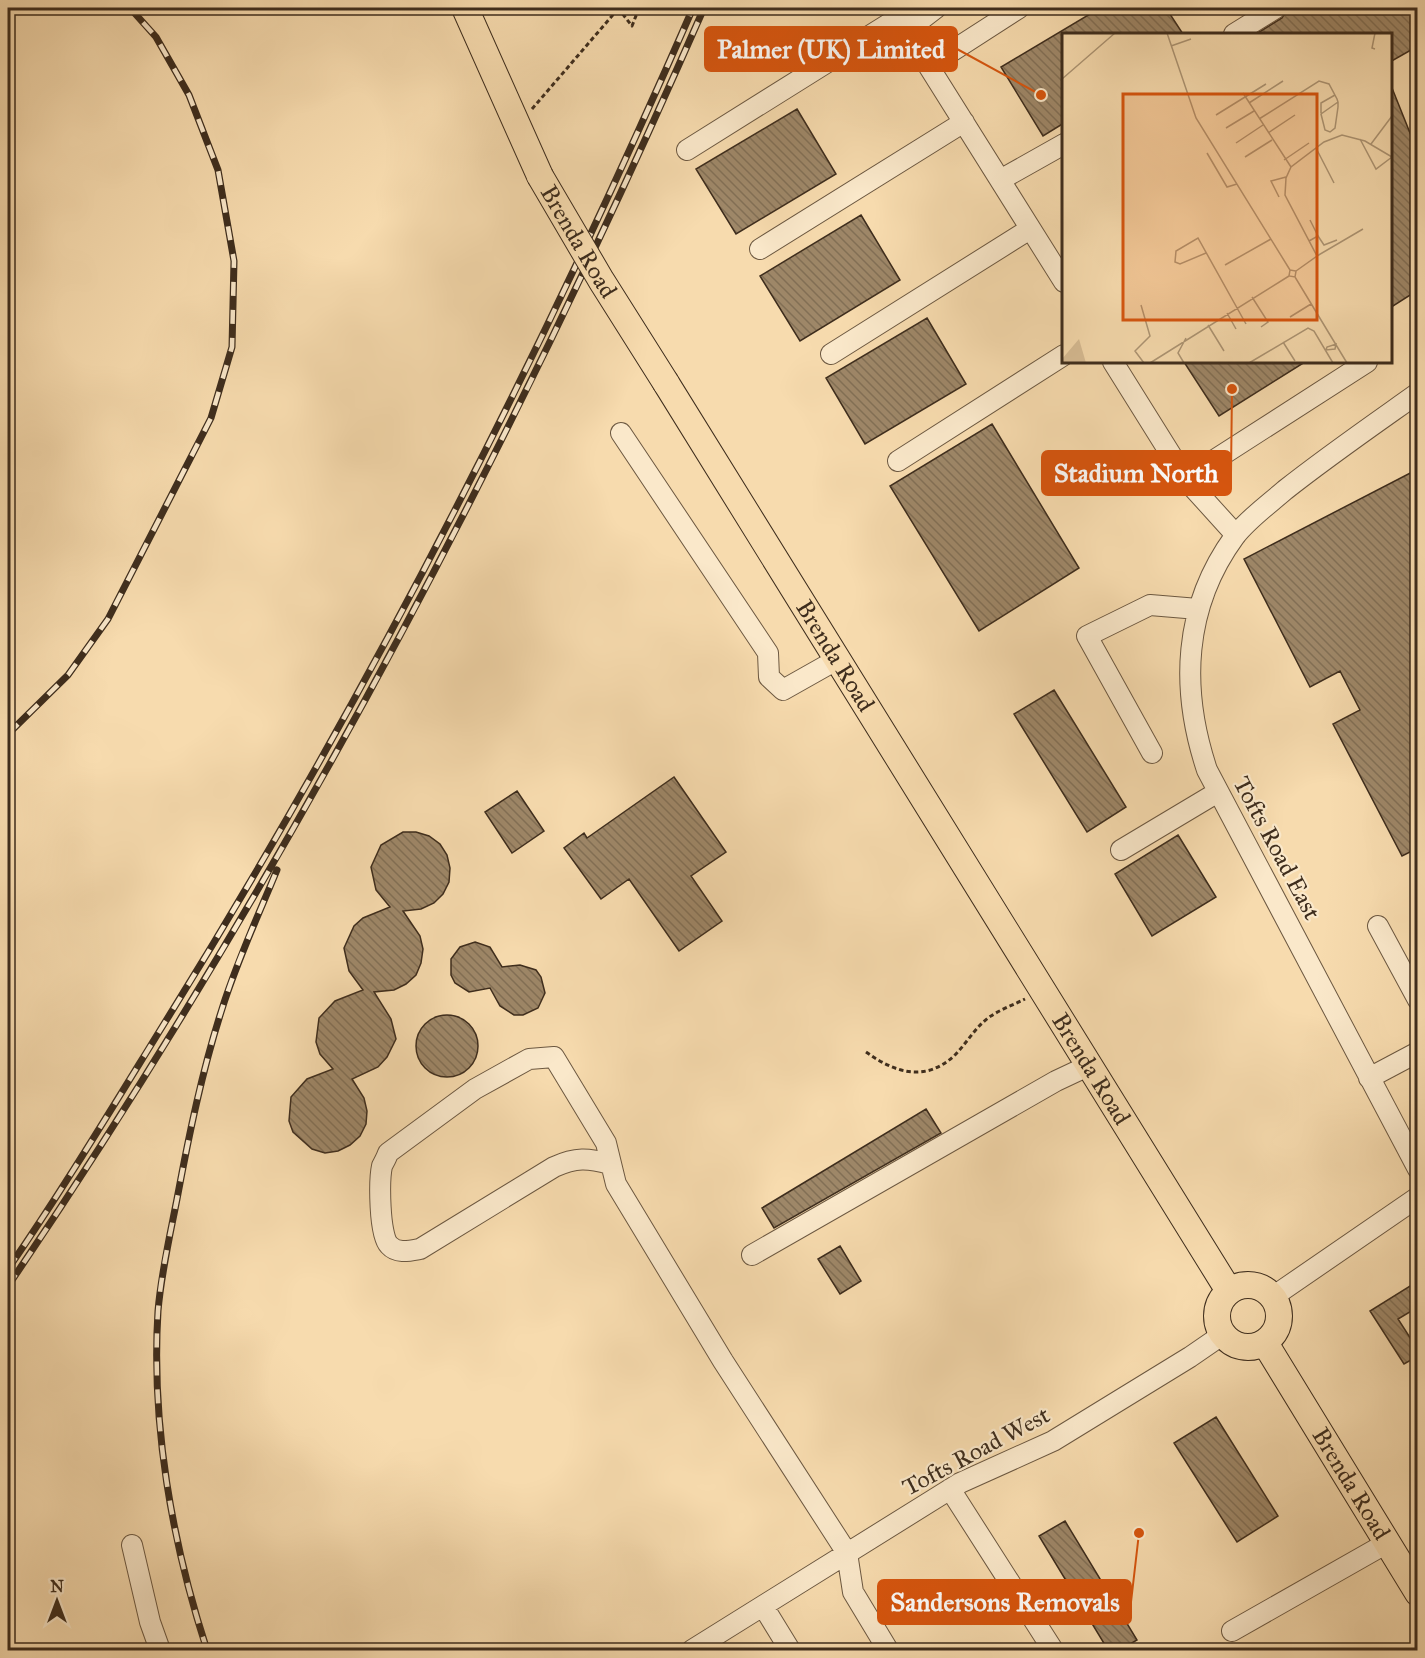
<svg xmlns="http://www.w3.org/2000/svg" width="1425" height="1658" font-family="'IM FELL Great Primer',serif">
  <defs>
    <pattern id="building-back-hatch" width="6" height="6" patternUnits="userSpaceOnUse" patternTransform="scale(1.5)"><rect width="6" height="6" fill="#9e8768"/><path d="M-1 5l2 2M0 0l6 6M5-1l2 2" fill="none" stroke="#826f55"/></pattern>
  </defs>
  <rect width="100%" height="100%" fill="#f7dbae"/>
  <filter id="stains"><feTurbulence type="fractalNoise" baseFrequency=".00333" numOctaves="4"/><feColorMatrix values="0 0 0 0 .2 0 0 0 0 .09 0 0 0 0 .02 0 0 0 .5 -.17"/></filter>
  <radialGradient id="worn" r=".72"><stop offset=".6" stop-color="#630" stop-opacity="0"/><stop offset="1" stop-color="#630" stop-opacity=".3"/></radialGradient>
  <path fill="url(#building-back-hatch)" stroke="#3e2d1d" stroke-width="1.5" d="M 1100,8 L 1166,8 L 1183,34 L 1064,34 L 1064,123 L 1043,136 L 1001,67 Z
    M 1288,8 L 1418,8 L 1418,46 L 1390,62 L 1390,34 L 1256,34 L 1282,18 Z
    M 1390,83 L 1418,153 L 1418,290 L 1390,308 Z
    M 797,109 L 836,174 L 736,234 L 696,169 Z
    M 861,215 L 900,280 L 800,341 L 760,276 Z
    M 927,318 L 966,384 L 865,444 L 826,378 Z
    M 1184,362 L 1305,362 L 1219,416 Z
    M 992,424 L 1079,568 L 979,631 L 890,486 Z
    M 1418,469 L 1418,848 L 1402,856 L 1333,724 L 1360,710 L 1340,671 L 1310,687 L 1244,559 Z
    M 1054,690 L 1126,807 L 1087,832 L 1014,714 Z
    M 674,777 L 726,852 L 691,876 L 722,921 L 679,951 L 629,879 L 601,899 L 564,848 L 584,833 L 587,838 Z
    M 517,791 L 544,831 L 512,853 L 485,812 Z
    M 403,832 L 416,832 L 429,836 L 440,844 L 447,855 L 450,868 L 449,882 L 443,894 L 434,903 L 421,909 L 403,911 L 420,936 L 423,949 L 421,963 L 416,975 L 406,984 L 394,990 L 374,992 L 391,1019 L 396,1039 L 387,1057 L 378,1067 L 352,1079 L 364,1098 L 367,1111 L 366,1124 L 360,1136 L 350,1145 L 338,1151 L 325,1153 L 312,1149 L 293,1132 L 289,1121 L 291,1097 L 307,1079 L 333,1069 L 320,1054 L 316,1042 L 319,1018 L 335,1001 L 363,990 L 349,971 L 344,948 L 354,926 L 363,918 L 390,907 L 376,890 L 371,867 L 381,845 Z
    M 1178,835 L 1216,897 L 1152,936 L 1115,874 Z
    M 475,942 L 490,947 L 502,967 L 520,965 L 536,970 L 541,977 L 545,993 L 538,1008 L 523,1015 L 514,1015 L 500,1006 L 490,988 L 469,992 L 455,983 L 451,975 L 451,959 L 460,947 Z
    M416 1046a31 31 0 1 1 62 0a31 31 0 1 1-62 0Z
    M 926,1109 L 941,1133 L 774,1228 L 762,1208 Z
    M 840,1246 L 861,1281 L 840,1294 L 818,1259 Z
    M 1418,1281 L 1418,1307 L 1398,1319 L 1418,1350 L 1418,1356 L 1404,1364 L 1370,1311 Z
    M 1216,1417 L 1278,1516 L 1237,1542 L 1174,1443 Z
    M 1065,1521 L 1137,1640 L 1120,1650 L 1108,1650 L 1039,1536 Z"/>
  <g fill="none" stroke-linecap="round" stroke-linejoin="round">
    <g stroke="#6c5841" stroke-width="22">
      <path id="minor" d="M 892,8 L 1064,282
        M 1234,34 L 1276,8
        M 929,66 L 1019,8
        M 687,150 L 898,18 L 923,18 L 936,8
        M 1000,180 L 1064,144
        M 760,249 L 964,122
        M 831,354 L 1030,229
        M 1113,362 L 1188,482 L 1236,535
        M 1418,393 C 1373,425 1328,456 1285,490 C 1269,504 1248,519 1235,536 C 1183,607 1180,689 1207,770 L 1418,1169
        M 621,433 L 768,653 L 769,677 L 783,690 L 838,659
        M 898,461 L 1064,355
        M 1188,482 L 1216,459 L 1367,362
        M 1152,753 L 1087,636 L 1150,605 L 1198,609
        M 1121,850 L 1218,792
        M 1378,926 L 1418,1000
        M 1369,1078 L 1418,1052
        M 610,1164 C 588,1158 576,1157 554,1167 L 420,1249 C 409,1251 397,1254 389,1245 C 379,1235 379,1180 382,1166 C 384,1162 387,1157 388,1153 L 475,1089 L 529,1059 L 554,1057 L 606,1143 L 616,1184 L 723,1361 L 847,1553 L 853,1592 L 888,1650
        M 752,1255 L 1056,1081 L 1090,1065
        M 1274,1296 L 1418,1197
        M 950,1489 L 1053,1650
        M 132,1545 L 150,1622 L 160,1650
        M 763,1606 L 790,1650
        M 1232,1631 L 1387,1543
        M 692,1650 L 960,1483 L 1053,1441 L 1190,1357 L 1222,1335"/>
    </g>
    <g stroke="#3e2d1d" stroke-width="28">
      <g id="major">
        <path d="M 465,8 L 540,176"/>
        <path id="s1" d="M 666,383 L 1229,1291"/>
        <circle cx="1248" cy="1316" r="31"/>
        <path id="s2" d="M 1265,1343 L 1418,1593"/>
      </g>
    </g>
    <path stroke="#3e2d1d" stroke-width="3" stroke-dasharray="4.5 3" stroke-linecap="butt" d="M 618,8 L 632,26 L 639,8
      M 532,109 L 618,9
      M 866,1052 C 894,1072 924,1083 954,1056 C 966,1044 974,1029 988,1018 C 999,1010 1013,1005 1025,999"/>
    <use href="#minor" stroke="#fae8ca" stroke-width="20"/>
    <use href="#major" stroke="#f7dbae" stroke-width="26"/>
    <g stroke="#3e2d1d" stroke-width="7">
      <path id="rail" d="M 8,734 L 68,675 L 108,619 L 211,418 L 232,347 L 234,261 L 218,170 L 189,95 L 156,37 L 130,8
        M 8,1269 C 64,1188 115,1103 167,1019 C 368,696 541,356 693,8
        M 8,1286 C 281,884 509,453 704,8
        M 207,1650 C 172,1543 151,1424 158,1311 C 161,1274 170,1235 177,1199 C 189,1135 202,1071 222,1009 C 237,961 258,916 277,870"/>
    </g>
    <use href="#rail" stroke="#fae8ca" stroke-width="4.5" stroke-dasharray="14" stroke-linecap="butt"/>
    <g stroke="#3e2d1d" stroke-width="28" stroke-linecap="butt">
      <g id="major-bridge">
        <path id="s3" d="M 540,176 L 601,280 L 666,383"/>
      </g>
    </g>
    <use href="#major-bridge" stroke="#f7dbae" stroke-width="26"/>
  </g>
  <g text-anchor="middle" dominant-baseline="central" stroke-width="4.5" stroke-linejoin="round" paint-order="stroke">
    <g font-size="24" fill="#3e2d1d" stroke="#fae8ca">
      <text stroke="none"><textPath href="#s3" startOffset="76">Brenda Road</textPath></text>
      <text stroke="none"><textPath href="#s1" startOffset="321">Brenda Road</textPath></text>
      <text transform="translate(1277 848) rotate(62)">Tofts Road East</text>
      <text stroke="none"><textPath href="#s1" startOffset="807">Brenda Road</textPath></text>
      <text transform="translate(976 1451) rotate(-28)">Tofts Road West</text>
      <text stroke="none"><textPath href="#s2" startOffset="165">Brenda Road</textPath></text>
    </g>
  </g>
  <g transform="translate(1062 33)">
    <rect width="330" height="330" fill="#f7dbae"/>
    <path d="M 17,306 L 24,330 L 0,330 L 0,326 Z" fill="#d8bd95"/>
    <path fill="none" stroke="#ad9574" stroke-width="1.5" d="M 105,0 L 134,85 L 228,237 L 227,243 L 233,244 L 234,238 L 228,237M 313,0 L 310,15 L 313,16M 109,13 L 129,6M 0,46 L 53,0M 181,60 L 229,134M 187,70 L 221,48M 259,80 L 259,70 L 273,62M 154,82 L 204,51M 197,86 L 257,48 L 267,51 L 275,66 L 276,69 L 276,74 L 273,95 L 268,99 L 263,97 L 259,81 L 276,69M 164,95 L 192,78M 206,100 L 233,82M 298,106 L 314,136 L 330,124M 174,110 L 201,92M 309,111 L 330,83M 254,115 L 272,150M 145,120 L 165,154 L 175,151M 183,124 L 210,107M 222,127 L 247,110M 217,164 L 209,148 L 224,144M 256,203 L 262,212 L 275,207M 247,208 L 256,203 L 248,187M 144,220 L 118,231 L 113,229 L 114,218 L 136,205 L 184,291M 255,223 L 301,196M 163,232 L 209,206M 234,238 L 255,223 L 223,162 L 224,145 L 229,134 L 262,109 L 280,102 L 303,108 L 330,124M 233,244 L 285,330M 190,264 L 206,289 L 199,294M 79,272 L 88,303 L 73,318 L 82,330M 165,280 L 174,296M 228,284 L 249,271M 146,292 L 162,318M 221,309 L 233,328M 274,311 L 273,316 L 264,317 L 265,314 ZM 88,330 L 227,243M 122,330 L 116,320 L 124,305M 187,330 L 246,295 L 252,298 L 271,330"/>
    <path fill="#d7550e" fill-opacity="0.15" stroke="#d7550e" stroke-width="3" d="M 61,61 L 255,61 L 255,287 L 61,287 Z"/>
    <rect width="330" height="330" fill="none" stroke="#3e2d1d" stroke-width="3"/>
  </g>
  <path fill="none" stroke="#d7550e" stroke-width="2" d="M1041 95L957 49M1232 389L1231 473M1139 1533L1131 1602"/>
  <g fill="#d7550e" stroke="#fae8ca" stroke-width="2">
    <circle cx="1041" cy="95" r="6"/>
    <circle cx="1232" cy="389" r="6"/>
    <circle cx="1139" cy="1533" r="6"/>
  </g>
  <g fill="#d7550e" stroke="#d7550e" stroke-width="2">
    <rect x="705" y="27" width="252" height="44" rx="6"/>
    <rect x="1042" y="451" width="189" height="44" rx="6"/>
    <rect x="878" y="1580" width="253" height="44" rx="6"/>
  </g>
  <g font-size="26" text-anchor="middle" font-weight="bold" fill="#fff">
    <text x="831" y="58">Palmer (UK) Limited</text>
    <text x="1136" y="482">Stadium North</text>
    <text x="1005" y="1611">Sandersons Removals</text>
  </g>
  <rect width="1425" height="1658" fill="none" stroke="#f7dbae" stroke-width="30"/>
  <rect x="9" y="9" width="1407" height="1640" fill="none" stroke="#3e2d1d" stroke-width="3"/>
  <rect x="15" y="15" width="1395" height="1628" fill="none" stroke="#3e2d1d" stroke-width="1.5"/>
  <g transform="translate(57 1601)" stroke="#fae8ca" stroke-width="4.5" paint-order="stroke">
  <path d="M0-4.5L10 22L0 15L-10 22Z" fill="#3e2d1d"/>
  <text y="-9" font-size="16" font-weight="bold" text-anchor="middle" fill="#3e2d1d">N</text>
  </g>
  <rect width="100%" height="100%" filter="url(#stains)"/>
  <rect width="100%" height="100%" fill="url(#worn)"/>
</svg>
